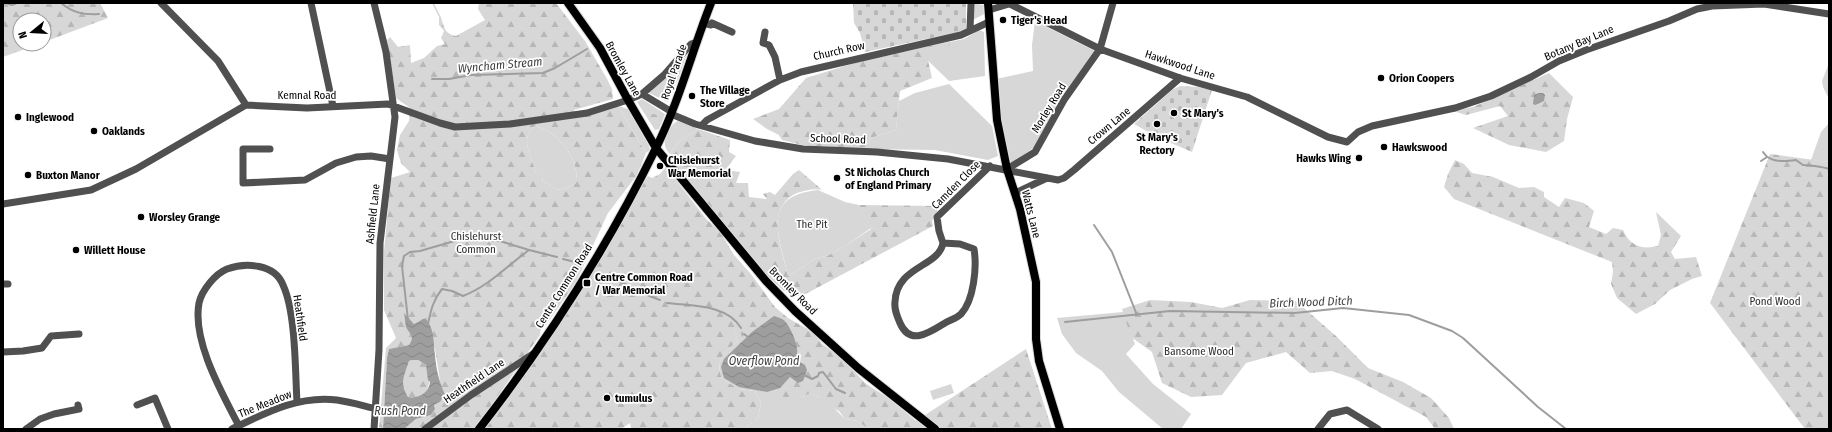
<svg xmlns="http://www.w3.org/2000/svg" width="1832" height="432" font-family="'Fira Sans Condensed',sans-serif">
  <defs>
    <pattern id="forest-firs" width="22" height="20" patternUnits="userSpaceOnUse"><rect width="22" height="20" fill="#d7d7d7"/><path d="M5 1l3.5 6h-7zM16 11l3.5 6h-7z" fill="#b7b7b7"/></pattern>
    <pattern id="cemetery-stones" width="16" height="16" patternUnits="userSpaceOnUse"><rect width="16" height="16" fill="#d7d7d7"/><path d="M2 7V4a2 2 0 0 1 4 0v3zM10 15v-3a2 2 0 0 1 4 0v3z" fill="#b7b7b7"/></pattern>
    <pattern id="water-waves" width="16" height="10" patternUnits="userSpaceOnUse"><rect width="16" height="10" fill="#9e9e9e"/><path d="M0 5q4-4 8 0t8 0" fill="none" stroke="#868686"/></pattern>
  </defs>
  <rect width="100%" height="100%" fill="#fff"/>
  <path fill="#d7d7d7" d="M 973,3 L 983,5 L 984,14 L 973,20 Z
    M 1035,21 L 1095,51 L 1035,147 L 1011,164 L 1000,114 L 996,79 L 1033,71 L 1032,45 Z
    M 979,30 L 984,32 L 985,76 L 949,81 L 916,49 L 964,39 Z
    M 688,50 L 679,77 L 668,102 L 649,93 Z
    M 1829,63 L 1829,99 L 1823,87 L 1822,81 Z
    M 949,84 L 992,126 L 998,156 L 988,160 L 935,150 L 864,149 L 871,138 L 896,130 L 899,101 L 915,93 Z
    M 642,99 L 665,114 L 659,129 L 655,130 L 637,102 Z
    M 618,106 L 628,109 L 649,146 L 650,150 L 646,153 Z
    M 678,121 L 698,129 L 679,141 L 670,154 C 668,152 666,149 665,146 C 664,138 671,123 678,121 Z
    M 1829,123 L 1829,162 L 1811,160 L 1821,132 Z
    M 535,126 C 559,132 578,157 577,182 L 567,188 L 556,190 L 548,183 L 543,182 L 542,178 L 536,174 C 533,157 518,140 535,126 Z
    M 818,190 L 845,202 L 859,205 L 871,228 L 848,244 L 829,255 L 814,259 L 803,267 L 788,276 C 779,235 760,196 818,190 Z
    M 1123,312 L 1135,344 L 1126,354 L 1153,384 L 1191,414 L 1181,429 L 1163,429 L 1119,392 L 1102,371 L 1076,353 L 1062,334 L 1057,318 Z
    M 738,327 L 747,332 L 752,328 L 797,398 L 801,398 L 810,393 L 820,398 L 824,398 L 845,419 L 857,421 L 869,429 L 745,428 L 758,418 L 761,403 L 755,391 L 739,389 L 722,379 C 715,360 723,353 738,341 L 734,330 Z
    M 951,384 L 954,393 L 933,400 L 930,391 Z"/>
  <path fill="url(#forest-firs)" fill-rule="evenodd" d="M 3,3 L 100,3 L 108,18 L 44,42 L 44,20 L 20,20 L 20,44 L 39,44 L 3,57 Z
    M 432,3 L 434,3 C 436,9 441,15 442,21 C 445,30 446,34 456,36 L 485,20 L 478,9 L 479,3 L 556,3 L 585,41 L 607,79 L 612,89 L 613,99 L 574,110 L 575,115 L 618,106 L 646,153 L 637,175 L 608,213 L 576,282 L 546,325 L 541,327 L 540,335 L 531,348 L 475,429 L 404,429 L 416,419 L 431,415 L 435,409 L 434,405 L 439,403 L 445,393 L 441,387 L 435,349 L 421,320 L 414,324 L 407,317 L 407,328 L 411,333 L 412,338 L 409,345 L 389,349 L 387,358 L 383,429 L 379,429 L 386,348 L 396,338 L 384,310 L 384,251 L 391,178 L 410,172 L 401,163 L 397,150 L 400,135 L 409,121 L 410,108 L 396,98 L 387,40 L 390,37 L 398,47 L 410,45 L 411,63 L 424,58 L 437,46 L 445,44 L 441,38 L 444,31 L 439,25 L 439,17 ZM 535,126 C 559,132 578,157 577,182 L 567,188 L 556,190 L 548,183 L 543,182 L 541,176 L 536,174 C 533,157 518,140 535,126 Z
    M 949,42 L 950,44 L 945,49 L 927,56 L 932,78 L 900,91 L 896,130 L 871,138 L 864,149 L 802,145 L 782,140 L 779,135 L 767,129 L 753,119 L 779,109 L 806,78 L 858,62 Z
    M 1549,73 L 1573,97 L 1567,119 L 1564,141 L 1546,152 L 1509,145 L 1473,128 L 1508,116 L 1500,106 L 1466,115 L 1453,111 L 1473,107 Z
    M 651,114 L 659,115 L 659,127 L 655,127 L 649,118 Z
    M 698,129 L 730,140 L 729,152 L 736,156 L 725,170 L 740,172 L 736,183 L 748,183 L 749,197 L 767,199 L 763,194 L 770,192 L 775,195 L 793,174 L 799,170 L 820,188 L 821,190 C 814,188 804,191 797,193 C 764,208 782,249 788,276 L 803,267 L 814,259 L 829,255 L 848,244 L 871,229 L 859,205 L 940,206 L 932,221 L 933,226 L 800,297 L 791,288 L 784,291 L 765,273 L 675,164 L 670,154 L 679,141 Z
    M 1770,154 L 1829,162 L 1829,429 L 1805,429 L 1710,303 Z
    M 1455,160 L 1464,164 L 1472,173 L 1493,177 L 1519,188 L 1534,187 L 1544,192 L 1544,197 L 1559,207 L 1565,198 L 1584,203 L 1594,211 L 1589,227 L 1606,234 L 1613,228 L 1623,230 C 1630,246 1642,250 1658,246 L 1661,235 L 1656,212 L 1681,236 L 1671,252 L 1675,259 L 1696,257 L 1702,276 L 1692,279 L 1670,290 L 1655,304 L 1636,314 L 1617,298 L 1611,284 L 1613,272 L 1612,262 L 1454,199 L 1444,187 L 1448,174 Z
    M 666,167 L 707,220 L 719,230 L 734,255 L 751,274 L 775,307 L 788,318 L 813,332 L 822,344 L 841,357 L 865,383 L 891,400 L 916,421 L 1026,349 L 1052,429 L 869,429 L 857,421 L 845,419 L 839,411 L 827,405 L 824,398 L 820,398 L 810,393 L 801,398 L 786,402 L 780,391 L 780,374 L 752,328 L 742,337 L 738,328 L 734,330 L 738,341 C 723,353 715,360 722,379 L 739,389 L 755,391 L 761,403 L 758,418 L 745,428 L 773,429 L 634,429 L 631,428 L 630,423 L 621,429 L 480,429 L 498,406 L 648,176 L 652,178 L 660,174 Z
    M 1150,300 L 1191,302 L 1222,308 L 1250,300 L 1296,301 L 1336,336 L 1368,368 L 1403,382 L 1431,398 L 1449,418 L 1454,429 L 1435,429 L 1426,417 L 1355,379 L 1332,371 L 1310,373 L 1286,352 L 1246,363 L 1222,395 L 1191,397 L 1162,383 L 1152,352 L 1131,337 L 1122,309 Z
    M 412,360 L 418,360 L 426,365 C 433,380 430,400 408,397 C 398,381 404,377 409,361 Z"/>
  <path fill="url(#cemetery-stones)" d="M 853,3 L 966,3 L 966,29 L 959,32 L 865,52 L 860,33 L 854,23 Z
    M 1180,86 L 1198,87 L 1212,90 L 1192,152 L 1157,137 L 1134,124 L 1172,90 Z"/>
  <path fill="url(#water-waves)" fill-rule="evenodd" d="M 1539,93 L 1543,93 L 1545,95 L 1544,101 L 1535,105 L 1533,104 L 1534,95 Z
    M 404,313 L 414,324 L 423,319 L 428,318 L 426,319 C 435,330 433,342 435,355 C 436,368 439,382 445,394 L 440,402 L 434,405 L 435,409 L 431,415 L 416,419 L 404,429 L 383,429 L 387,358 L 389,349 L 409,345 C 415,335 410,335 406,327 C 405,323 405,317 404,313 ZM 412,360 L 418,360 L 426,365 L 428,380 L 430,382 C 429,393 418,399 408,397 C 399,383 404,377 409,361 Z
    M 774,316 C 777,317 780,318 782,319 C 789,322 799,346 797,353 L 800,356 L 798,361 L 805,365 L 807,370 L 803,381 L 798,383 L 790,377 L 780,388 L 767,392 L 739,387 L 724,378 L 721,367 L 724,359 L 752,332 Z"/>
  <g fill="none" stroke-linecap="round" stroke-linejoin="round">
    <path stroke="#9e9e9e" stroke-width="2" d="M 5,3 L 12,5 L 17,3
      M 61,3 C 73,13 84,15 99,14
      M 432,79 L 449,79 L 471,75 L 543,73 L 555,68 L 587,49
      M 1763,152 C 1771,164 1784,161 1796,160 L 1803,165 C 1809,165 1824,167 1829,169
      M 1761,161 L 1767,157
      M 1094,225 L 1112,252 L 1137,315
      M 563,259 L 579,263
      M 600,273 C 607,277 615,278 621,282 C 634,289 645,295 660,300
      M 667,303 C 691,306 727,304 741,328
      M 408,320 L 402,266 L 404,256 L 410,252 L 420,251 L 458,240 L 500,241 L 529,250
      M 1065,322 L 1170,311 L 1295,313 L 1343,308 L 1409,315 L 1452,331 L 1463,338 L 1538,407 L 1566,429
      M 428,324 C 431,310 433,300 442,289 L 452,291 L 463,296 C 489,286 507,266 529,250 L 557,257
      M 744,334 L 749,338
      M 804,375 L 812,379 L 818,376 L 819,373 L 823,372 L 836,389 L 845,393"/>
    <g stroke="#dbdbdb" stroke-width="10">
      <path id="major" d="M 568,3 L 600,48 L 628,100 L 656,148 L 766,281 L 795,311 L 858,368 L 935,429
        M 988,3 L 997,120 L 1007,169 L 1020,209 L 1036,282 L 1036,339 L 1039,361 L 1060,429
        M 479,429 C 546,343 608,246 656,148 C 679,102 692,51 711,3"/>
    </g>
    <path stroke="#505050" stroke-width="7" d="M 161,3 L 218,61 L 246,105
      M 311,3 L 333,106
      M 374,3 L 386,52 L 395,117 L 380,243 L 379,350 L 374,429
      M 1008,3 L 1100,49 L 1180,78 L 1247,97 L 1328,137 L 1347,142 L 1358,132 L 1372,126 L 1455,108 L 1491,96 L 1531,77 L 1559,61 L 1586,50 L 1669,21 L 1697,9 L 1712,6 L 1764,4 L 1829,14
      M 989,10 L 1009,4
      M 703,23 L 711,25 L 712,23 L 732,32
      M 970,30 L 971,3
      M 765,32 L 763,43 L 769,45 L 775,57 L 780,80
      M 642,94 L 672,112
      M 671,114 L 695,124 L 755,141 L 803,149 L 877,152 L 948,159 L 1058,180 L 1064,178 L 1074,170 L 1180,78
      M 702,125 L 707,120 L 780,80 L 801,72 L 961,35 L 989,22
      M 270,149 L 243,149 L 243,183 L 305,180 L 336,163 L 356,157 L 371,156 L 390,159
      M 1007,169 L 1035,152 L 1064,100 L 1100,49 L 1113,3
      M 1015,193 L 1047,178
      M 3,204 L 91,190 L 136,169 L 246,105 L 307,108 L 388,104 L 440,123 L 455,127 L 510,124 L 587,113 L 628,100 L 642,94 L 664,75 L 691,44 L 697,42
      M 943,243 C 939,267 896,266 895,302 C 894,309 897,316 900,323 C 910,346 929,333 945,323 C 950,320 957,318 961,314 C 974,300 977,267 974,249 L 960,244 L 943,243 L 939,231 L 937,217 L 990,166
      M 3,284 L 8,284
      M 3,352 L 23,351 L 42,348 L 51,336 L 79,334
      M 137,405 L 155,398 L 168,429
      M 239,426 C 222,393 192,341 199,303 C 202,290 215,274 227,269 C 246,262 275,264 283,285 C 296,313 295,370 297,402
      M 26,429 L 40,419 L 54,414 L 79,409 L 78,405
      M 232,429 C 265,413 299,395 337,400 C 351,402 364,406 377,409
      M 425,429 L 471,395 L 533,354
      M 1318,429 L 1330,414 L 1347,410 L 1378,429"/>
    <use href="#major" stroke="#000" stroke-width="8"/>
  </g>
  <g fill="#000" stroke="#fff" stroke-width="1.5">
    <circle cx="1003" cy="20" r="4"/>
    <circle cx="1381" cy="78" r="4"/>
    <circle cx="692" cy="96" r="4"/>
    <circle cx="1174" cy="113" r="4"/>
    <circle cx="18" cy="117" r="4"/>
    <circle cx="1157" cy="124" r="4"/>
    <circle cx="94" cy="131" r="4"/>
    <circle cx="1384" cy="147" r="4"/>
    <circle cx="1359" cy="158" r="4"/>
    <circle cx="660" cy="166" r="4"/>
    <circle cx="28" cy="175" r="4"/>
    <circle cx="837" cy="178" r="4"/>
    <circle cx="141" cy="217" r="4"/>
    <circle cx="76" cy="250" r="4"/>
    <rect x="583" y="279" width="8" height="8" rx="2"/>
    <circle cx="607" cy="398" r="4"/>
  </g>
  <g text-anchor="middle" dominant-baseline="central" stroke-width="3.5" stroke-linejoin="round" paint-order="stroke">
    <g font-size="11" font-weight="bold" fill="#000" stroke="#fff" text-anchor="start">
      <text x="1011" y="20">Tiger's Head</text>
      <text x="1389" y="78">Orion Coopers</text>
      <text x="700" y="90">The Village<tspan x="700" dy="13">Store</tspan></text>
      <text x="1182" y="113">St Mary's</text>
      <text x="26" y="117">Inglewood</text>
      <text x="102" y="131">Oaklands</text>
      <text x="1157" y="137" text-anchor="middle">St Mary's<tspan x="1157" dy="13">Rectory</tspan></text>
      <text x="1392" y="147">Hawkswood</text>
      <text x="1351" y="158" text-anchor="end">Hawks Wing</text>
      <text x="668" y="160">Chislehurst<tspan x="668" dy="13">War Memorial</tspan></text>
      <text x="845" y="172">St Nicholas Church<tspan x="845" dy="13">of England Primary</tspan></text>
      <text x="36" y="175">Buxton Manor</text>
      <text x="149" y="217">Worsley Grange</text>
      <text x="84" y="250">Willett House</text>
      <text x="595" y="277">Centre Common Road<tspan x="595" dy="13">/ War Memorial</tspan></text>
      <text x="615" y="398">tumulus</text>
    </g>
    <g font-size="11" fill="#000" stroke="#fff">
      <text transform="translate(1579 43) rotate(-23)">Botany Bay Lane</text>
      <text transform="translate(839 51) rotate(-13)">Church Row</text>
      <text transform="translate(1180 65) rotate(18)">Hawkwood Lane</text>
      <text transform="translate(623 69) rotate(61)">Bromley Lane</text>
      <text transform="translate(674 72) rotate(-71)">Royal Parade</text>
      <text x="307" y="95">Kemnal Road</text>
      <text transform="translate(1049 108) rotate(-59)">Morley Road</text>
      <text transform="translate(1109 126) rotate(-40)">Crown Lane</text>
      <text transform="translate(838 139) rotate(2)">School Road</text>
      <text transform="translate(956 185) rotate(-45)">Camden Close</text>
      <text transform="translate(373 214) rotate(-84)">Ashfield Lane</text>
      <text transform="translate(1031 214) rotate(76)">Watts Lane</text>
      <text transform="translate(564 286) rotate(-58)">Centre Common Road</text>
      <text transform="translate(793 291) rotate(45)">Bromley Road</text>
      <text transform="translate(300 318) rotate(82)">Heathfield</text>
      <text transform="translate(474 381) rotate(-34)">Heathfield Lane</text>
      <text transform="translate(265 404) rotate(-22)">The Meadow</text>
    </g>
    <g font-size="11" fill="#2e2e2e" stroke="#fff">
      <text x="812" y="224">The Pit</text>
      <text x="476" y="236">Chislehurst<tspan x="476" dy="13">Common</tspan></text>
      <text x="1775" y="301">Pond Wood</text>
      <text x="1199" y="351">Bansome Wood</text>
    </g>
    <g font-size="12" font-style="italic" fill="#3f3f3f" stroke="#fff">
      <text transform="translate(500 65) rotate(-5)">Wyncham Stream</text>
      <text transform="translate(1311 302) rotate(-2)">Birch Wood Ditch</text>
      <text x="764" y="361">Overflow Pond</text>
      <text x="400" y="411">Rush Pond</text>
    </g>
  </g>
  <rect width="1832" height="432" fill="none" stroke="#000000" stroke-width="8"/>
  <g transform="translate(32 32) rotate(252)"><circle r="19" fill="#ffffff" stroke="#999999"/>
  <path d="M0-3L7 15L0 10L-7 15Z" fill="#000000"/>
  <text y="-6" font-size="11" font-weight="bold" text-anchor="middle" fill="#000000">N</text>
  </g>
</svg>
